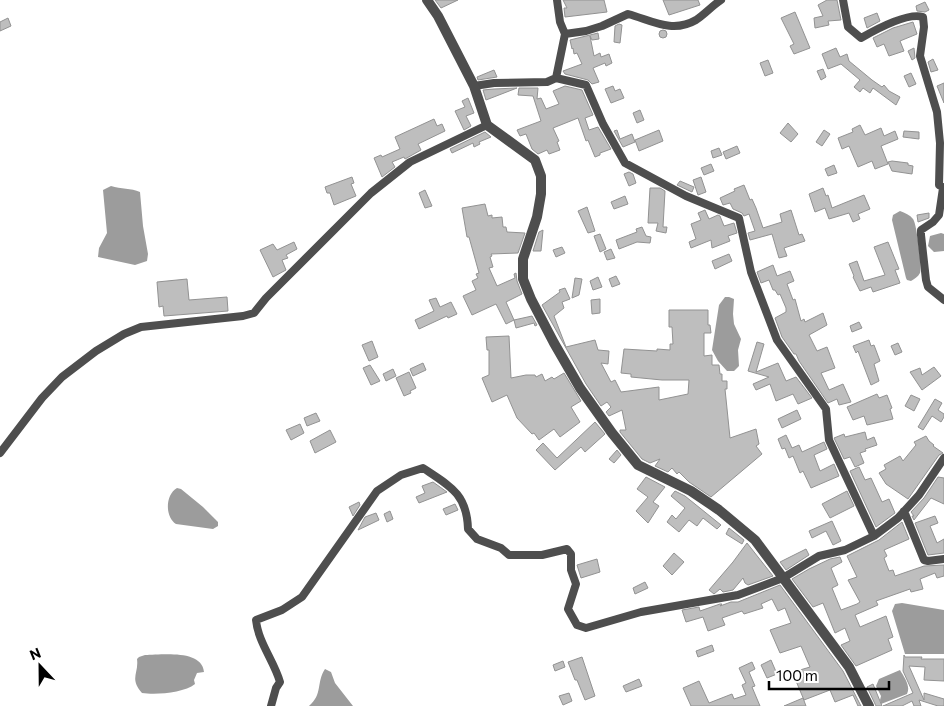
<svg xmlns="http://www.w3.org/2000/svg" width="944" height="706" font-family="Commissioner,sans-serif">
  <rect width="100%" height="100%" fill="#fff"/>
  <path fill="#9c9c9c" d="M 111,186 C 121,189 131,188 140,192 L 143,226 L 148,254 L 147,261 L 135,265 L 98,257 L 99,248 L 107,233 L 103,190 Z
    M 900,211 C 905,213 910,215 913,219 C 917,224 922,267 920,273 C 918,277 914,279 911,281 L 907,280 L 906,278 L 892,220 L 893,215 Z
    M 941,233 L 944,234 L 944,251 L 934,252 L 928,246 L 930,236 Z
    M 725,297 L 729,297 L 734,299 L 733,314 L 734,324 L 741,339 L 738,350 L 739,366 L 734,371 L 727,371 L 718,361 L 712,350 L 719,305 Z
    M 177,488 L 181,489 L 203,507 L 218,522 L 218,526 L 213,529 L 176,524 C 165,517 165,495 177,488 Z
    M 902,603 L 944,610 L 944,654 L 905,654 L 892,611 L 895,604 Z
    M 145,655 C 161,655 202,649 204,672 L 197,673 L 194,680 L 195,684 C 184,693 156,695 142,693 C 129,678 139,674 137,659 L 139,657 Z
    M 325,669 L 331,672 L 335,683 L 353,706 L 309,706 C 323,694 316,683 325,669 Z
    M 900,670 C 904,677 911,686 907,694 L 881,704 L 880,700 L 881,696 L 876,686 L 879,679 Z"/>
  <path fill="#bebebe" stroke="#929292" d="M 435,0 L 458,0 L 441,8 Z
    M 563,0 L 604,0 L 607,12 L 565,17 L 564,8 L 567,8 Z
    M 663,0 L 698,0 L 700,5 L 669,15 Z
    M 827,0 L 837,0 L 841,20 L 828,21 L 829,25 L 815,28 L 814,18 L 823,16 L 818,5 Z
    M 925,2 L 929,10 L 925,12 L 917,11 L 916,6 Z
    M 795,12 L 810,48 L 794,54 L 790,46 L 794,44 L 781,18 Z
    M 877,13 L 880,21 L 867,28 L 864,18 Z
    M 8,18 L 11,26 L 0,31 L 0,22 Z
    M 913,22 L 917,34 L 900,41 L 904,51 L 889,56 L 884,44 L 877,47 L 873,38 L 893,28 Z
    M 619,24 L 622,25 L 620,43 L 614,42 L 615,26 Z
    M659 34a4 4 0 1 1 8 0a4 4 0 1 1-8 0Z
    M 598,33 L 599,39 L 592,40 L 590,36 L 594,56 L 600,53 L 601,57 L 609,54 L 612,63 L 606,66 L 605,63 L 593,68 L 599,82 L 592,84 L 588,80 L 565,74 L 563,71 L 582,64 L 577,53 L 574,54 L 573,48 L 572,49 L 570,40 Z
    M 836,48 L 840,57 L 847,54 L 849,61 L 872,80 L 882,87 L 884,85 L 889,91 L 900,97 L 896,105 L 873,88 L 870,93 L 863,88 L 860,92 L 854,87 L 860,80 L 841,64 L 828,69 L 822,54 Z
    M 914,48 L 915,58 L 912,60 L 908,51 Z
    M 933,59 L 938,70 L 931,72 L 928,62 Z
    M 768,60 L 773,73 L 765,76 L 760,63 Z
    M 823,69 L 826,77 L 821,80 L 817,71 Z
    M 494,70 L 497,77 L 478,80 L 477,77 Z
    M 911,73 L 916,84 L 909,87 L 904,76 Z
    M 944,83 L 944,103 L 937,86 Z
    M 565,86 L 582,90 L 593,115 L 585,118 L 589,130 L 598,127 L 611,149 L 600,153 L 600,155 L 595,157 L 588,140 L 586,141 L 578,118 L 553,128 L 559,141 L 557,142 L 560,150 L 549,154 L 547,150 L 538,154 L 532,149 L 526,134 L 520,136 L 517,130 L 541,121 L 533,96 L 518,95 L 519,88 L 538,88 L 537,99 L 541,98 L 546,109 L 559,104 L 553,91 Z
    M 613,86 L 615,91 L 620,89 L 624,98 L 611,103 L 605,89 Z
    M 517,88 L 486,100 L 483,90 L 494,89 Z
    M 468,98 L 474,113 L 466,116 L 471,126 L 464,130 L 455,111 L 465,107 L 462,101 Z
    M 640,110 L 644,120 L 637,123 L 633,113 Z
    M 434,119 L 437,126 L 442,124 L 445,131 L 418,144 L 421,150 L 405,159 L 404,157 L 392,162 L 395,167 L 382,177 L 374,158 L 381,155 L 382,157 L 400,149 L 395,137 Z
    M 788,123 L 798,134 L 791,142 L 780,133 Z
    M 860,125 L 865,135 L 881,128 L 884,136 L 895,131 L 898,139 L 881,146 L 888,164 L 875,169 L 872,161 L 858,167 L 849,146 L 842,149 L 838,138 L 853,132 L 852,129 Z
    M 617,130 L 620,139 L 632,134 L 635,142 L 623,147 L 614,131 Z
    M 659,130 L 663,141 L 639,151 L 635,140 Z
    M 824,130 L 830,134 L 822,146 L 816,142 Z
    M 904,131 L 919,132 L 919,139 L 903,137 Z
    M 485,132 L 491,137 L 479,142 L 480,144 L 474,147 L 473,143 L 452,153 L 450,149 Z
    M 737,146 L 740,153 L 726,159 L 723,152 Z
    M 719,148 L 722,155 L 713,158 L 711,151 Z
    M 892,161 L 908,163 L 908,165 L 913,166 L 912,174 L 892,171 L 888,162 Z
    M 711,164 L 714,171 L 704,175 L 701,168 Z
    M 834,165 L 837,173 L 828,176 L 825,169 Z
    M 629,172 L 633,174 L 636,183 L 629,186 L 624,174 Z
    M 352,177 L 354,183 L 351,184 L 356,196 L 334,205 L 330,193 L 327,193 L 325,187 Z
    M 701,177 L 706,192 L 698,195 L 693,180 Z
    M 680,181 L 694,187 L 692,192 L 677,185 Z
    M 744,185 L 750,200 L 752,199 L 756,208 L 763,228 L 782,222 L 780,214 L 791,210 L 799,235 L 802,234 L 805,241 L 784,248 L 787,256 L 779,258 L 772,234 L 750,240 L 748,233 L 755,231 L 749,214 L 744,216 L 742,213 L 733,209 L 730,203 L 723,205 L 720,198 L 735,191 L 734,189 Z
    M 650,188 L 660,188 L 665,191 L 663,227 L 667,227 L 666,233 L 656,231 L 658,223 L 648,223 Z
    M 823,188 L 826,196 L 828,195 L 832,208 L 864,195 L 870,209 L 858,214 L 860,219 L 853,222 L 849,213 L 829,219 L 825,208 L 815,212 L 809,194 Z
    M 425,190 L 432,206 L 425,208 L 419,193 Z
    M 625,196 L 628,204 L 614,209 L 611,202 Z
    M 485,204 L 488,216 L 492,215 L 492,218 L 502,217 L 503,227 L 506,227 L 507,232 L 525,233 L 518,253 L 491,254 L 492,256 L 490,257 L 493,267 L 489,268 L 497,286 L 515,278 L 514,274 L 516,273 L 517,281 L 522,294 L 506,302 L 514,320 L 532,316 L 537,325 L 535,326 L 534,323 L 516,328 L 514,320 L 506,324 L 496,304 L 472,315 L 463,296 L 476,290 L 472,281 L 478,278 L 476,274 L 479,273 L 469,237 L 467,237 L 462,208 Z
    M 587,207 L 595,231 L 588,233 L 578,211 Z
    M 705,210 L 709,219 L 718,215 L 720,216 L 724,226 L 734,223 L 737,233 L 728,236 L 730,241 L 712,248 L 711,240 L 691,248 L 689,242 L 696,239 L 691,224 L 701,220 L 698,213 Z
    M 929,213 L 929,218 L 918,222 L 917,215 Z
    M 642,227 L 646,236 L 651,237 L 650,243 L 637,242 L 619,249 L 616,240 L 637,232 L 636,229 Z
    M 543,230 L 541,251 L 533,251 L 539,232 Z
    M 600,234 L 606,249 L 600,252 L 594,236 Z
    M 294,242 L 297,249 L 286,255 L 288,258 L 282,260 L 286,270 L 273,277 L 260,250 L 273,244 L 277,250 Z
    M 888,242 L 899,269 L 895,270 L 900,283 L 873,292 L 871,287 L 860,291 L 853,277 L 854,276 L 849,264 L 857,261 L 864,281 L 885,275 L 874,247 Z
    M 562,247 L 565,253 L 556,257 L 553,250 Z
    M 611,249 L 615,258 L 607,260 L 604,252 Z
    M 729,254 L 732,261 L 715,269 L 712,261 Z
    M 773,265 L 777,276 L 790,271 L 794,281 L 787,284 L 793,300 L 795,299 L 801,321 L 804,319 L 805,322 L 823,313 L 827,325 L 809,335 L 817,351 L 827,347 L 835,368 L 821,373 L 829,390 L 843,384 L 851,402 L 839,405 L 837,399 L 828,403 L 799,361 L 796,354 L 794,354 L 782,337 L 775,318 L 786,312 L 786,308 L 780,294 L 778,295 L 775,290 L 773,290 L 769,280 L 761,283 L 757,272 Z
    M 616,276 L 620,284 L 612,287 L 609,279 Z
    M 598,277 L 602,287 L 593,290 L 590,281 Z
    M 575,278 L 582,279 L 579,295 L 572,298 Z
    M 187,279 L 189,300 L 227,297 L 228,311 L 164,316 L 163,306 L 159,307 L 157,282 Z
    M 565,288 L 570,299 L 562,302 L 564,308 L 554,316 L 566,347 L 595,340 L 598,350 L 609,351 L 608,364 L 601,363 L 611,382 L 615,380 L 621,392 L 659,387 L 659,400 L 688,394 L 689,380 L 662,380 L 631,377 L 631,374 L 621,373 L 624,349 L 657,351 L 657,349 L 670,350 L 670,344 L 673,344 L 672,327 L 669,327 L 669,310 L 708,310 L 708,325 L 710,325 L 711,333 L 704,333 L 704,356 L 712,355 L 712,365 L 719,365 L 720,374 L 722,374 L 722,381 L 727,381 L 727,389 L 725,389 L 730,438 L 756,429 L 759,444 L 756,446 L 762,454 L 711,497 L 689,482 L 679,472 L 677,474 L 672,468 L 668,472 L 655,466 L 660,459 L 650,463 L 642,459 L 620,432 L 620,430 L 626,430 L 622,410 L 609,416 L 606,412 L 611,407 L 607,402 L 601,406 L 586,384 L 542,305 L 560,292 L 559,290 Z
    M 436,298 L 440,307 L 451,302 L 457,314 L 448,318 L 447,316 L 419,329 L 415,320 L 434,311 L 429,300 Z
    M 600,299 L 600,313 L 592,314 L 591,300 Z
    M 859,322 L 862,328 L 852,332 L 850,326 Z
    M 509,336 L 511,378 L 526,375 L 535,375 L 536,377 L 542,374 L 545,381 L 552,377 L 554,379 L 564,373 L 581,401 L 571,407 L 580,422 L 560,437 L 554,429 L 539,440 L 534,433 L 532,434 L 517,418 L 507,395 L 492,402 L 482,378 L 489,375 L 489,350 L 487,350 L 486,337 Z
    M 869,340 L 871,346 L 874,345 L 880,361 L 874,364 L 879,381 L 871,385 L 858,351 L 856,353 L 853,346 Z
    M 372,341 L 378,357 L 369,361 L 362,345 Z
    M 757,342 L 764,344 L 756,372 L 778,363 L 786,381 L 796,377 L 812,398 L 798,404 L 793,394 L 776,401 L 770,384 L 756,390 L 753,384 L 769,377 L 748,371 Z
    M 898,343 L 902,352 L 895,355 L 891,346 Z
    M 423,363 L 426,370 L 413,376 L 410,369 Z
    M 370,365 L 380,381 L 371,385 L 363,368 Z
    M 934,367 L 941,376 L 922,390 L 910,372 L 920,368 L 922,375 Z
    M 393,369 L 396,376 L 386,381 L 383,374 Z
    M 409,372 L 416,388 L 410,391 L 411,393 L 404,396 L 396,378 Z
    M 877,394 L 879,398 L 887,395 L 892,408 L 890,409 L 893,419 L 867,425 L 864,416 L 853,420 L 847,407 Z
    M 911,395 L 920,399 L 914,411 L 905,406 Z
    M 935,399 L 942,403 L 938,410 L 944,414 L 944,417 L 941,422 L 932,416 L 923,430 L 918,427 Z
    M 797,410 L 801,419 L 782,428 L 778,419 Z
    M 316,413 L 320,421 L 307,426 L 304,418 Z
    M 595,422 L 605,434 L 585,452 L 581,447 L 555,470 L 536,450 L 543,443 L 557,458 Z
    M 300,424 L 304,433 L 291,440 L 286,430 Z
    M 330,430 L 336,442 L 315,453 L 310,441 Z
    M 865,432 L 867,440 L 874,437 L 877,445 L 865,449 L 866,451 L 860,453 L 864,463 L 855,467 L 850,457 L 844,459 L 834,438 L 844,434 L 845,437 Z
    M 786,435 L 792,448 L 799,445 L 802,452 L 824,442 L 827,449 L 814,455 L 820,471 L 834,464 L 839,476 L 811,488 L 803,471 L 800,473 L 793,456 L 789,458 L 785,448 L 782,449 L 778,439 Z
    M 926,436 L 929,441 L 934,445 L 933,446 L 943,453 L 939,455 L 908,499 L 886,484 L 879,473 L 886,469 L 884,465 L 900,456 L 903,461 L 916,445 L 914,442 Z
    M 617,450 L 621,455 L 614,463 L 609,459 Z
    M 859,467 L 865,480 L 871,478 L 882,502 L 889,499 L 895,513 L 876,527 L 850,471 Z
    M 646,477 L 665,487 L 653,502 L 659,506 L 648,523 L 636,511 L 648,497 L 637,489 Z
    M 938,477 L 944,478 L 944,504 L 931,498 L 914,520 L 912,516 L 914,516 L 911,512 L 924,498 Z
    M 433,482 L 447,492 L 419,503 L 416,497 L 425,493 L 422,486 Z
    M 675,491 L 685,496 L 721,525 L 717,529 L 703,518 L 697,526 L 689,520 L 679,532 L 667,522 L 672,515 L 676,519 L 685,508 L 671,496 Z
    M 847,491 L 854,506 L 830,518 L 822,504 Z
    M 359,502 L 360,505 L 353,516 L 349,507 Z
    M 455,504 L 458,510 L 446,515 L 443,509 Z
    M 390,511 L 393,519 L 387,522 L 384,514 Z
    M 376,513 L 379,520 L 358,530 L 365,517 Z
    M 935,516 L 938,523 L 930,526 L 937,543 L 944,539 L 944,553 L 928,555 L 915,523 Z
    M 832,521 L 841,541 L 833,545 L 826,531 L 812,538 L 809,531 Z
    M 902,522 L 909,539 L 884,550 L 887,556 L 884,558 L 889,571 L 893,570 L 895,576 L 924,566 L 944,565 L 944,576 L 937,578 L 935,573 L 920,579 L 923,589 L 911,592 L 910,589 L 876,601 L 878,605 L 855,615 L 860,627 L 886,616 L 893,637 L 888,639 L 892,650 L 856,666 L 841,645 L 850,641 L 845,628 L 835,633 L 823,603 L 813,607 L 792,579 L 809,569 L 830,559 L 840,557 L 842,562 L 831,568 L 838,585 L 832,588 L 841,610 L 857,604 L 860,602 L 848,580 L 857,577 L 847,556 L 879,540 Z
    M 729,528 L 744,540 L 742,544 L 726,534 Z
    M 747,543 L 773,576 L 748,585 L 745,583 L 743,578 L 733,590 L 723,592 L 720,589 L 714,594 L 709,590 L 733,562 Z
    M 806,549 L 809,555 L 786,570 L 780,562 Z
    M 674,553 L 684,562 L 672,575 L 663,566 Z
    M 597,559 L 600,572 L 581,578 L 577,565 Z
    M 645,582 L 648,588 L 635,594 L 633,588 Z
    M 780,585 L 843,671 L 861,706 L 858,706 L 853,695 L 835,702 L 830,690 L 804,700 L 796,681 L 803,678 L 800,670 L 810,667 L 801,646 L 780,653 L 770,630 L 791,623 L 785,608 L 778,611 L 772,599 L 761,604 L 763,608 L 744,614 L 742,611 L 722,618 L 725,625 L 708,631 L 703,617 L 686,622 L 682,610 L 699,607 L 700,611 L 720,604 L 722,604 L 720,606 L 731,602 L 738,602 Z
    M 712,645 L 714,651 L 698,657 L 696,651 Z
    M 904,655 L 905,657 L 922,657 L 921,659 L 944,659 L 944,681 L 924,680 L 925,667 L 909,666 L 924,700 L 924,693 L 944,699 L 944,706 L 938,706 L 919,700 L 921,706 L 914,706 L 912,701 L 902,706 L 883,706 L 913,693 L 903,671 Z
    M 582,657 L 595,696 L 585,700 L 577,680 L 575,680 L 568,662 Z
    M 771,660 L 777,674 L 767,678 L 761,665 Z
    M 563,661 L 565,667 L 555,671 L 553,665 Z
    M 752,662 L 755,669 L 749,672 L 755,686 L 752,687 L 760,706 L 691,706 L 683,688 L 699,681 L 709,703 L 732,694 L 734,699 L 746,695 L 742,685 L 746,683 L 739,668 Z
    M 639,679 L 642,686 L 626,692 L 623,686 Z
    M 873,684 L 882,706 L 876,706 L 867,687 Z
    M 569,693 L 572,701 L 563,705 L 559,696 Z
    M 803,698 L 806,706 L 784,706 Z"/>
  <g fill="none" stroke-linecap="round" stroke-linejoin="round">
    <path stroke="#4e4e4e" stroke-width="8" d="M 557,0 L 560,22 L 565,34
      M 843,0 L 848,27 L 861,38 C 875,30 907,12 923,17 L 924,27 L 920,56 L 937,112 L 940,143 L 939,185 L 944,188
      M 556,78 L 586,85 L 603,124 L 625,163 L 686,196 L 739,218 L 751,272 L 777,340 L 826,409 L 829,440 L 874,536
      M 474,86 L 494,83 L 547,82 L 556,78 L 565,34 L 586,31 L 602,26 L 628,14 C 651,20 672,34 696,20 C 705,14 712,6 721,0
      M 943,188 L 939,215 L 933,222 L 921,230 L 921,235 L 926,280 L 928,287 L 944,300
      M 0,453 L 42,398 L 62,377 L 96,351 L 124,334 L 141,327 L 243,316 L 254,313 L 266,298 L 371,193 L 410,162 L 487,125
      M 904,511 L 924,560 L 928,561 L 944,559
      M 271,706 L 276,688 L 280,682 C 274,661 258,642 256,620 L 282,610 L 302,597 L 377,491 L 401,475 L 423,468 C 450,486 467,494 468,529 L 477,539 L 501,548 L 509,555 L 542,555 L 567,549 L 571,554 L 571,570 L 576,584 L 568,609 L 577,625 L 586,628 L 641,612 L 738,595 L 783,578 L 819,556 L 845,550 L 874,536 L 898,518 L 919,495 L 944,458"/>
    <path stroke="#4e4e4e" stroke-width="10" d="M 427,0 L 438,16 L 474,86 L 487,125 L 535,160 L 541,176 L 541,194 L 537,217 L 523,259 L 523,279 L 531,299 L 554,343 L 580,388 L 612,433 L 638,465 L 691,491 L 719,510 L 755,540 L 849,667 L 869,706"/>
  </g>
  <g transform="translate(40 666) rotate(338)" stroke="#ffffff" stroke-width="4" paint-order="stroke">
  <path d="M0-4L9 19L0 12L-9 19Z" fill="#000000"/>
  <text y="-8" font-size="14" font-weight="bold" text-anchor="middle" fill="#000000">N</text>
  </g>
  <path d="M769 681v8h120v-8" fill="none" stroke="#000000" stroke-width="2.5"/>
  <text x="776" y="681" font-size="15" fill="#000000" stroke="#ffffff" stroke-width="4" paint-order="stroke">100 m</text>
</svg>
